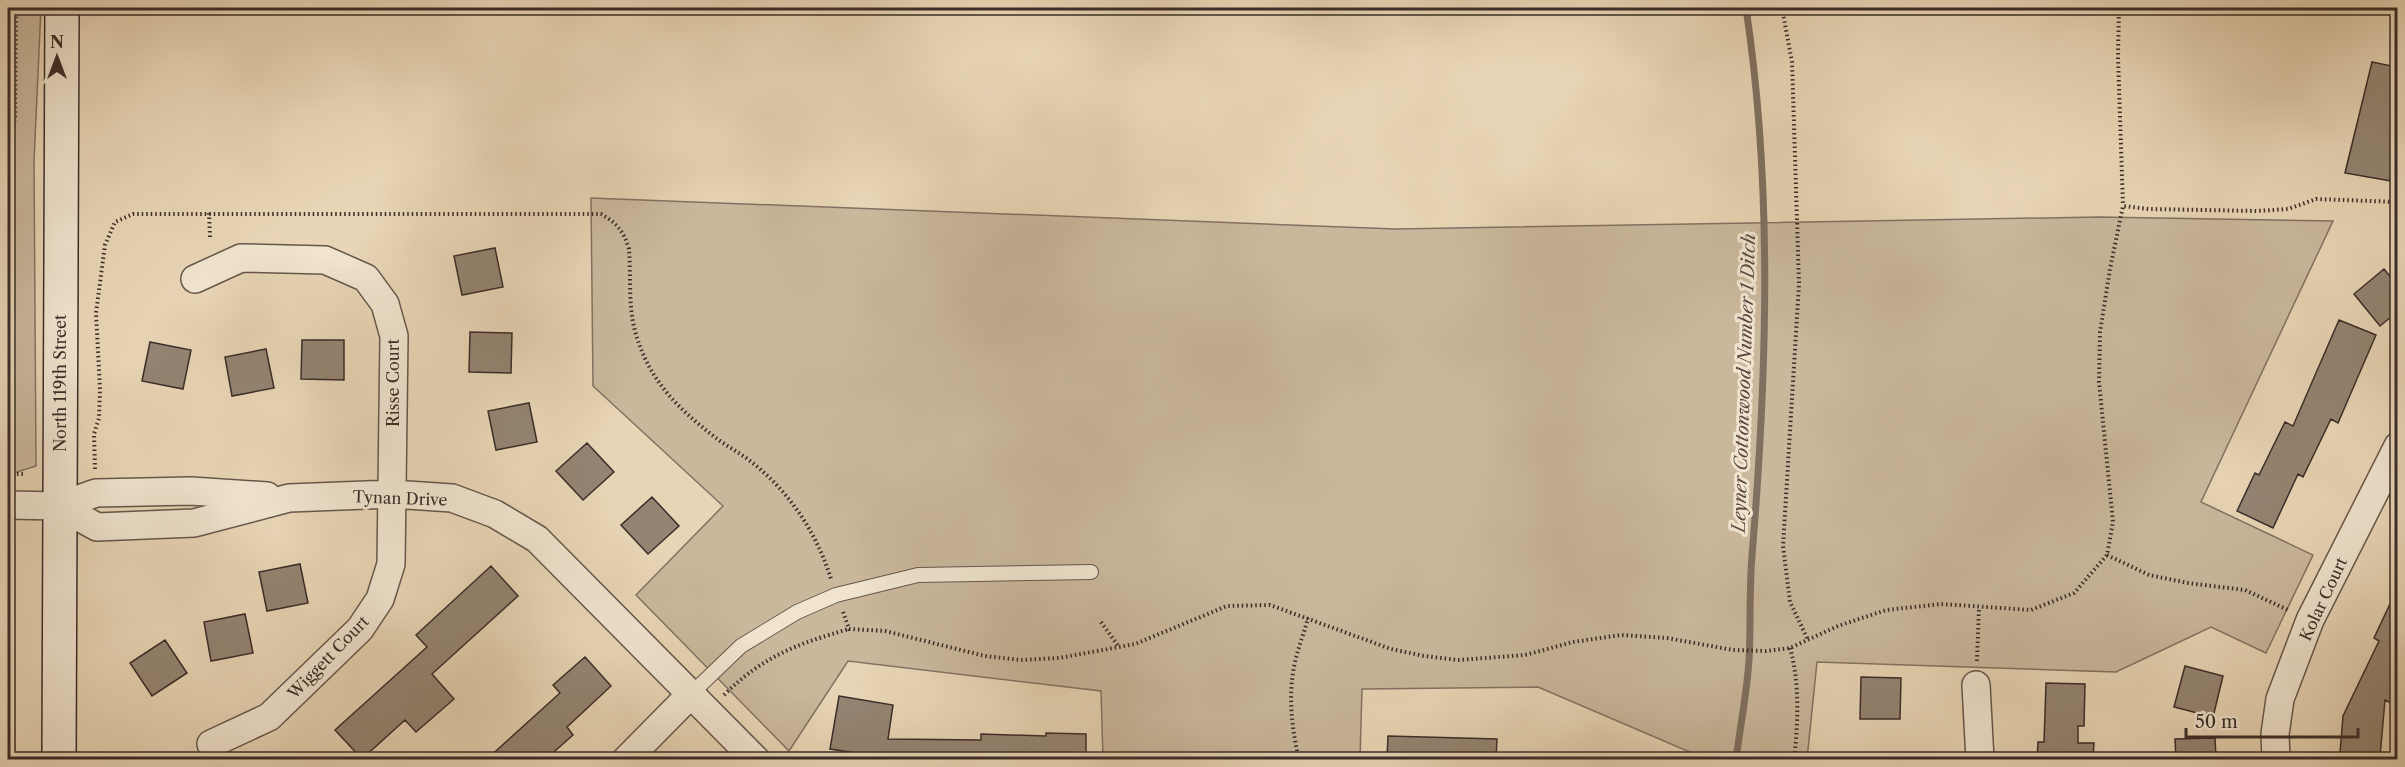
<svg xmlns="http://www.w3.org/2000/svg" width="2405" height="767" font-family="'Libre Caslon Text',serif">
  <rect width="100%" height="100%" fill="#e8d5b5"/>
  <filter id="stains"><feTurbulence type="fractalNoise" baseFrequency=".00333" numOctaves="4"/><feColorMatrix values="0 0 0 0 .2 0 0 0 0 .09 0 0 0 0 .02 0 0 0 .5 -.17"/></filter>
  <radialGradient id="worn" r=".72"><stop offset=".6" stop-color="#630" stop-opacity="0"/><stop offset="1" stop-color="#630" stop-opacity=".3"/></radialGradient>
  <path fill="#cab89d" stroke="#827263" stroke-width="1.5" d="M 8,8 L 41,8 L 34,161 L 36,466 L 8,475 Z
    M 591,198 L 1396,229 L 2098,217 L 2333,221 L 2201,502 L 2313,555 L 2266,653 L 2211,627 L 2116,672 L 1817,662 L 1807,759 L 1706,759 L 1538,687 L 1362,689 L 1360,759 L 1103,759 L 1101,691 L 848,661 L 789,751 L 636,595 L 723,506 L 593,386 Z"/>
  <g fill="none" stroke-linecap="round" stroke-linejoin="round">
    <path stroke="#7f7060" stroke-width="7" d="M 1736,760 C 1740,727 1747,693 1749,660 C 1751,626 1749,591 1752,556 C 1767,374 1773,188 1746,8"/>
  </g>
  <path fill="#948472" stroke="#3a2d29" stroke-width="1.5" d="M 2372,62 L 2397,67 L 2397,182 L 2345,173 Z
    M 495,248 L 503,287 L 462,295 L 454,256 Z
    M 2384,269 L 2397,285 L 2397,312 L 2380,326 L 2354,294 Z
    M 2339,320 L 2376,335 L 2338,423 L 2331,419 L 2303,477 L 2298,474 L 2273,528 L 2237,511 L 2255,473 L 2259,475 L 2285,422 L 2293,426 Z
    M 470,332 L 512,333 L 511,373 L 469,372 Z
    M 302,340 L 344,340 L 344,380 L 301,379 Z
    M 150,342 L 191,350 L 183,389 L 142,381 Z
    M 266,349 L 274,388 L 232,396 L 225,357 Z
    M 529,403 L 537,442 L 496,450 L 488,411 Z
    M 587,443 L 614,472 L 583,500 L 556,471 Z
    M 652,497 L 679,526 L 648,554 L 621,525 Z
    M 300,564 L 308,603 L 267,611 L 259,572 Z
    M 491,566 L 518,596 L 432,674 L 454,699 L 416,732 L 405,720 L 362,759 L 335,730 L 427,647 L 416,635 Z
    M 2397,589 L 2397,706 L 2385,700 L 2380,757 L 2340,753 L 2343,716 L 2379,641 L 2374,638 Z
    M 245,614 L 253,653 L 211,661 L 204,622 Z
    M 165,640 L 187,673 L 152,696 L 130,663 Z
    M 585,657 L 611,686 L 567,727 L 573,735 L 546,759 L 487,759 L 560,693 L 553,685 Z
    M 2185,666 L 2223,676 L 2213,717 L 2174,707 Z
    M 1861,677 L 1901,678 L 1900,719 L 1860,719 Z
    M 2046,683 L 2085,684 L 2084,726 L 2078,726 L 2078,743 L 2094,743 L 2093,759 L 2037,759 L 2038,742 L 2044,742 Z
    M 839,696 L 893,705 L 888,739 L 981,740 L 981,734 L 1046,736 L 1046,733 L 1086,734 L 1086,759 L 896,759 L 830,749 Z
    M 1388,736 L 1497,739 L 1496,759 L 1387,759 Z
    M 2215,738 L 2216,759 L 2176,759 L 2175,739 Z"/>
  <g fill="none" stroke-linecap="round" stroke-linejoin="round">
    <g stroke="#66574c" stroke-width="16">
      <path id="lane" d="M 691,694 L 741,646 L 797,612 L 836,595 L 918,575 L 1091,572"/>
    </g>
    <g stroke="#66574c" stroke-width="30">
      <path id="street" d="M 195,279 L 241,258 L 325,260 L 366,278 L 385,304 L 394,336 L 391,564 L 380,599 L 360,629 L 269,717 L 211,744
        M 8,505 L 59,506 L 96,493 L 191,491 L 267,496
        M 59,506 L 97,527 L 194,523 L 289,498 L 392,494 L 452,498 L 495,514 L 537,539 L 756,760
        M 1976,685 L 1980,760
        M 626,760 L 691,694
        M 2276,760 L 2275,734 L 2280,699 L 2310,620 L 2398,446"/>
    </g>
    <g stroke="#3a2d29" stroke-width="36">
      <path id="secondary" d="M 59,760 L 62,8"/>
    </g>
    <path stroke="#3a2d29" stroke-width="4" stroke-dasharray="1.5 3" stroke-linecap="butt" d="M 1782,8 L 1792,62 L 1799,284 L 1783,546 L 1790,602 L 1808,640
      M 2119,8 L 2118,57 L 2123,206
      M 8,157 L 15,117 L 16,8
      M 209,213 L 210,237
      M 95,469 L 94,434 L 99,418 L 100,389 L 96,313 L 105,245 L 115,222 L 133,214 L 601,214 C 617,223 624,232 629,249 C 631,275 628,305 635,331 C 648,379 677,408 716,438 C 728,447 742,454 754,464 C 791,494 817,534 831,579
      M 8,474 L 26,474
      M 2107,555 L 2149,575 L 2188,583 L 2245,590 L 2288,610
      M 843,612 L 849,629 L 885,631 L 985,656 L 1021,660 L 1059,658 L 1135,644 L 1227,606 L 1270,605 L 1391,649 L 1424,656 L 1458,660 L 1525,655 L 1573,642 L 1621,635 L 1667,638 L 1733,650 L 1766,651 L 1790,648 L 1838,626 L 1886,610 L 1941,604 L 2031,610 L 2074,593 L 2107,555 L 2113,522 L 2099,382 L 2100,332 L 2110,269 L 2123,206 L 2149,209 L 2257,211 L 2288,209 L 2316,199 L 2398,202
      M 1101,622 L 1119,647
      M 1790,648 C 1800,683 1798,724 1794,760
      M 1977,661 L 1979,608
      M 724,695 C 763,656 797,644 849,629
      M 1299,760 C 1292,729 1288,698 1294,667 C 1297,650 1304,634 1308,618"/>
    <use href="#lane" stroke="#f0e4cf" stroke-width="14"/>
    <use href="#street" stroke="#f0e4cf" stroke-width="27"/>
    <use href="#secondary" stroke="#f0e4cf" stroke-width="33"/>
  </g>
  <g text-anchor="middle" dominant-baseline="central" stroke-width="6" stroke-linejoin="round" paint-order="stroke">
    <g font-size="16" fill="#3a2d29" stroke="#f0e4cf">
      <text transform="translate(60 383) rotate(-90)">North 119th Street</text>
      <text transform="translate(393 383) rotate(-90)">Risse Court</text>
      <text transform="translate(400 498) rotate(2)">Tynan Drive</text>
      <text transform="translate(2323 599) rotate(-65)">Kolar Court</text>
      <text transform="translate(328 657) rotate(-46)">Wiggett Court</text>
    </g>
    <g font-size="18" font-style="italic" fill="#574940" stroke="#f0e4cf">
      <text transform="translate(1744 383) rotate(-88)">Leyner Cottonwood Number 1 Ditch</text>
    </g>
  </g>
  <rect width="2405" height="767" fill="none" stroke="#e8d5b5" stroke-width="30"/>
  <rect x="9" y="9" width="2387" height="749" fill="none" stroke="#3a2d29" stroke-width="3"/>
  <rect x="15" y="15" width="2375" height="737" fill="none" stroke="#3a2d29" stroke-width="1.5"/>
  <g transform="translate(57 57)" stroke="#f0e4cf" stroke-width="4.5" paint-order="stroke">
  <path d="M0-4.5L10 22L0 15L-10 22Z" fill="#3a2d29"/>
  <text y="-9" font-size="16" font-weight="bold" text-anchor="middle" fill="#3a2d29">N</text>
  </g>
  <path d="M2186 728v9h172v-9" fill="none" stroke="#3a2d29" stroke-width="3"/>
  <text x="2195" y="728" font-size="18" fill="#3a2d29" stroke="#f0e4cf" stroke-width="4.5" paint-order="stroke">50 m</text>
  <rect width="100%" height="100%" filter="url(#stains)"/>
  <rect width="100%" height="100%" fill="url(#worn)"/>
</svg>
